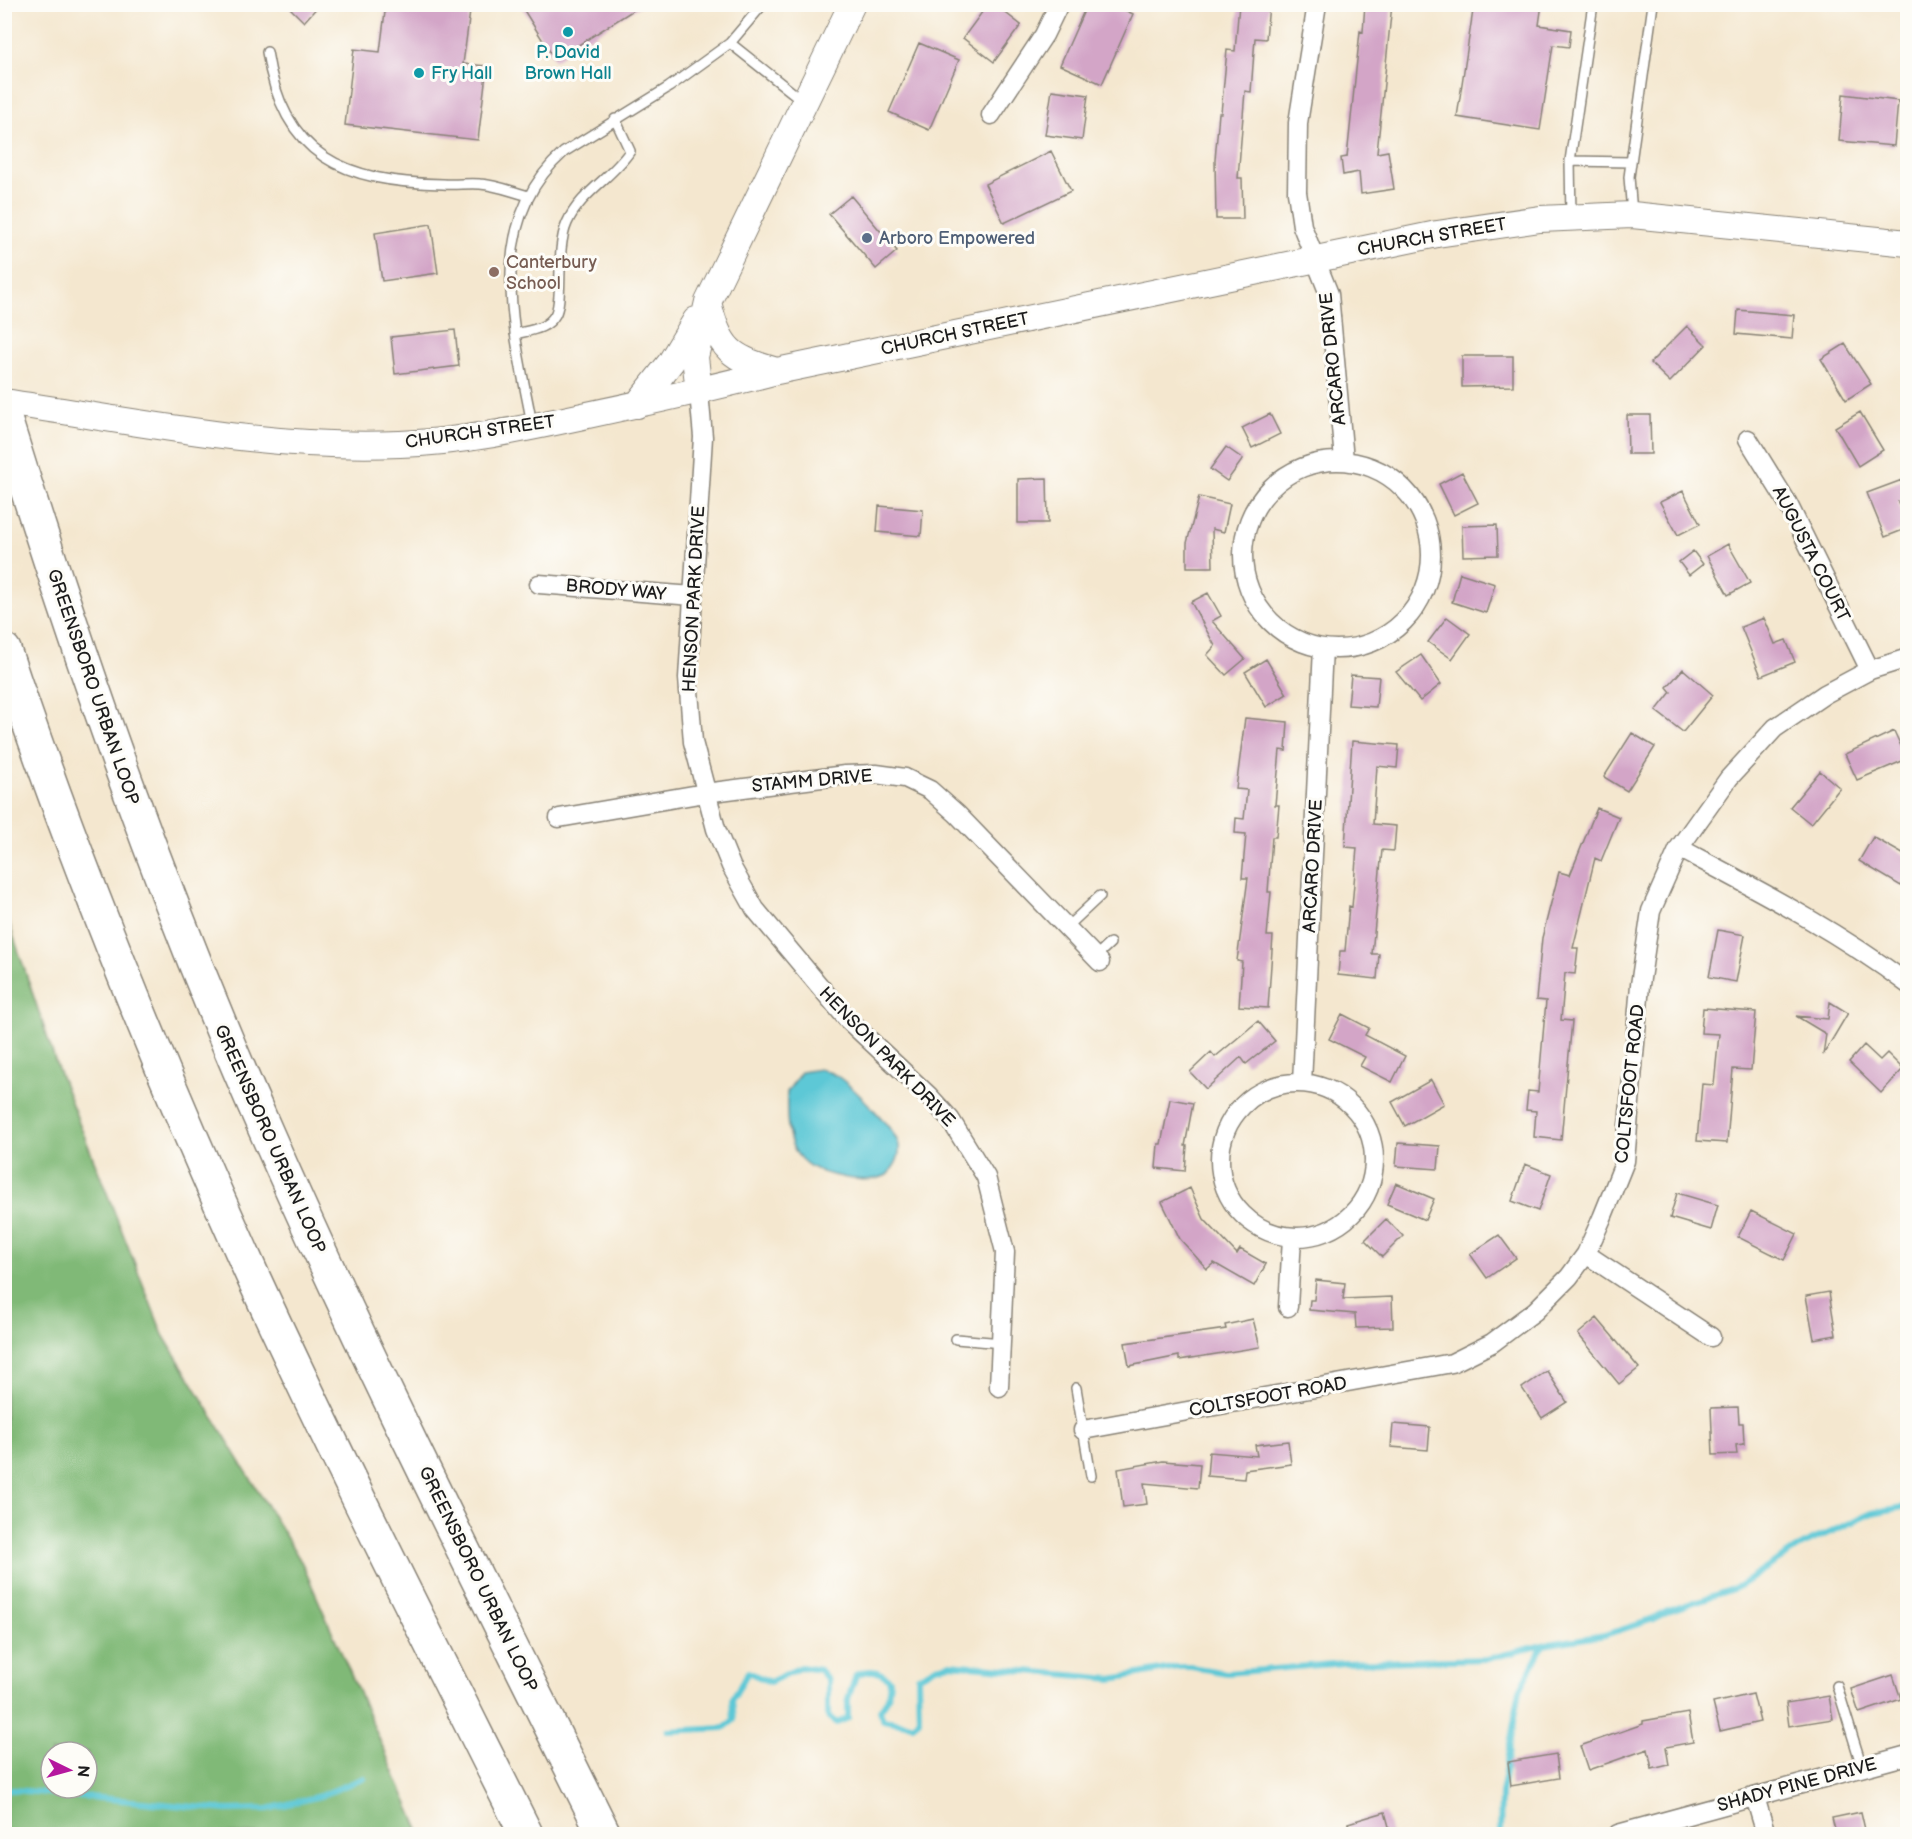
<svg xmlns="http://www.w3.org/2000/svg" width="1912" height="1839" font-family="'Balsamiq Sans',sans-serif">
  <rect width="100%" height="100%" fill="#fdfcf7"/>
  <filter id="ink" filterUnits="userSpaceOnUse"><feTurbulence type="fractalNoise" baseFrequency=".0167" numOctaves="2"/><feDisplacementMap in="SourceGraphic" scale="12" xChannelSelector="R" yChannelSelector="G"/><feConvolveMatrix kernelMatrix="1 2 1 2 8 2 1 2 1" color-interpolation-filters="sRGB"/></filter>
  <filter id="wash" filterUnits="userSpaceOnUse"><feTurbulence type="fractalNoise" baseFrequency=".008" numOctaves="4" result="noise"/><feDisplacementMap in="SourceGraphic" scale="24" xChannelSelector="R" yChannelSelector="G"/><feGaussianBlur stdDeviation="1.35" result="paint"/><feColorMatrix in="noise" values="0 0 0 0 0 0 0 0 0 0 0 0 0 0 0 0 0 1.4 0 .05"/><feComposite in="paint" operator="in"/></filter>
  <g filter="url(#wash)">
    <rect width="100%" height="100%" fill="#f4e7cf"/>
    <path fill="#80b977" stroke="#4e6a4a" stroke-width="1.5" fill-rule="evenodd" d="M 5,911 L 58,1069 L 163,1335 L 302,1563 L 421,1834 L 5,1834 ZM 51,1752 L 87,1752 L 87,1788 L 51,1788 Z"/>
    <path fill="#5dc8d6" stroke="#3c7279" stroke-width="1.5" d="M 820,1069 C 826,1071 832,1073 837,1076 C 852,1086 896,1129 899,1146 C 900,1158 895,1166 887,1175 C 872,1182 857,1180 842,1177 C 789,1167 786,1142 787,1092 L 801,1072 Z"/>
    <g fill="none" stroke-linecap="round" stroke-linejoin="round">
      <path stroke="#5dc8d6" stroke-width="6" d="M 668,1731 L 724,1728 L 734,1720 L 732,1700 L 748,1672 L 770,1682 L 801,1667 L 820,1670 L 828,1680 L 828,1716 L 837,1723 L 848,1718 L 848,1699 L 856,1675 C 871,1668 878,1670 890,1680 L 888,1698 L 880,1710 L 883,1720 L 913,1725 L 919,1720 L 918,1677 L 936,1667 L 950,1664 L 1112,1679 L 1177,1667 L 1191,1667 L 1227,1673 L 1344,1663 L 1487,1659 L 1543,1645 L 1605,1635 L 1651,1620 L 1668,1611 L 1736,1588 L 1802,1545 L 1872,1513 L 1908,1506
        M 4,1789 L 227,1810 L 268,1809 L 320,1796 L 364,1778
        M 1500,1834 L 1501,1794 L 1520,1690 L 1543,1645"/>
    </g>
    <g id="blocks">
      <path fill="#d3a5c7" d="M 286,4 L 320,4 L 304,22 Z
        M 386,4 L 471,4 L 463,64 L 487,66 L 478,140 L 345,125 L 354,49 L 380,52 Z
        M 520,4 L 643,4 L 555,60 Z
        M 988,4 L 994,4 L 1021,25 L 994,62 L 963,38 Z
        M 1087,4 L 1111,4 L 1133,14 L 1102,84 L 1060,65 Z
        M 1239,4 L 1269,4 L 1266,39 L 1255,38 L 1251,92 L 1245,91 L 1238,178 L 1242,178 L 1243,219 L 1216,219 L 1215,160 L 1219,113 L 1221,113 L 1227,50 L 1235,51 Z
        M 1365,4 L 1392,4 L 1377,153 L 1388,151 L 1394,189 L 1361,194 L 1359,172 L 1343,175 L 1341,158 L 1347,157 L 1360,31 L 1363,32 Z
        M 1474,4 L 1542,4 L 1539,25 L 1571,30 L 1569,47 L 1553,45 L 1540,130 L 1457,117 Z
        M 919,43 L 959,60 L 929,130 L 889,112 Z
        M 1052,90 L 1088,95 L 1082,140 L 1045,135 Z
        M 1843,94 L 1898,101 L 1894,146 L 1839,141 Z
        M 1051,151 L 1071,191 L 1004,223 L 985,184 Z
        M 851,196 L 897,251 L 876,269 L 829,214 Z
        M 431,224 L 438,273 L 382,281 L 375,233 Z
        M 1738,310 L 1794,315 L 1792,339 L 1736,334 Z
        M 1687,326 L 1706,345 L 1670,382 L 1650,363 Z
        M 455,330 L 459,366 L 395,374 L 391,337 Z
        M 1845,344 L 1871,384 L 1846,400 L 1821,359 Z
        M 1462,356 L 1513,356 L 1513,386 L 1462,387 Z
        M 1860,412 L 1883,450 L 1858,466 L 1835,427 Z
        M 1270,414 L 1280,434 L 1252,448 L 1242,428 Z
        M 1627,415 L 1650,415 L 1651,454 L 1628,454 Z
        M 1226,447 L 1243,459 L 1227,481 L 1210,469 Z
        M 1462,472 L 1478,503 L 1454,515 L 1439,484 Z
        M 1047,478 L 1048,523 L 1018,523 L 1018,479 Z
        M 1902,480 L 1908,498 L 1898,502 L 1908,528 L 1885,537 L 1867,493 Z
        M 1683,491 L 1700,524 L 1678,535 L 1660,502 Z
        M 1199,497 L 1230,504 L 1224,532 L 1212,529 L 1213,567 L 1187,567 L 1187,543 Z
        M 879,506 L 923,510 L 921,536 L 877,532 Z
        M 1497,525 L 1498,555 L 1463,556 L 1462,526 Z
        M 1728,544 L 1750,583 L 1728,595 L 1707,556 Z
        M 1693,551 L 1703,564 L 1689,575 L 1679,562 Z
        M 1460,573 L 1495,584 L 1486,613 L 1452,602 Z
        M 1208,593 L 1221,616 L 1212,621 L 1245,659 L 1226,675 L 1207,655 L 1215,646 L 1191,602 Z
        M 1447,617 L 1470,634 L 1452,659 L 1428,642 Z
        M 1764,618 L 1775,644 L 1786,640 L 1795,662 L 1761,676 L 1741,627 Z
        M 1421,655 L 1441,684 L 1420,701 L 1396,672 Z
        M 1266,659 L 1287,694 L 1266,707 L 1245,672 Z
        M 1683,669 L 1713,695 L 1683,732 L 1656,711 L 1671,692 L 1667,687 Z
        M 1351,675 L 1379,677 L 1376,707 L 1348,705 Z
        M 1245,718 L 1288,722 L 1286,751 L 1280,750 L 1275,805 L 1279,805 L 1276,837 L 1272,837 L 1268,892 L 1271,892 L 1267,936 L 1273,936 L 1268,1008 L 1239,1006 L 1242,962 L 1237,961 L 1248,878 L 1242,878 L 1246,834 L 1235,833 L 1236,818 L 1244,819 L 1247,790 L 1236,789 Z
        M 1894,731 L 1907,759 L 1857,780 L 1845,754 Z
        M 1632,733 L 1655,747 L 1627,791 L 1604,777 Z
        M 1352,741 L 1399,745 L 1397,768 L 1377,766 L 1373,824 L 1396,826 L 1394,851 L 1382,850 L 1372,954 L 1379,954 L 1377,979 L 1338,975 L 1340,951 L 1345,951 L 1349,906 L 1352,907 L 1357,848 L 1345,847 Z
        M 1820,771 L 1840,788 L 1811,824 L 1790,807 Z
        M 1597,808 L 1619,817 L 1601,861 L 1595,858 L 1573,948 L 1578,948 L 1575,974 L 1565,973 L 1561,1020 L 1572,1021 L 1561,1140 L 1534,1137 L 1536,1111 L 1526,1110 L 1528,1091 L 1538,1092 L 1546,1001 L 1536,1000 L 1542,938 L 1559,872 L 1570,875 Z
        M 1873,837 L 1908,857 L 1908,875 L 1901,886 L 1859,861 Z
        M 1718,930 L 1745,935 L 1736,982 L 1709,977 Z
        M 1830,1002 L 1848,1013 L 1823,1055 L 1826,1034 L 1796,1016 L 1828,1019 Z
        M 1703,1008 L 1756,1012 L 1751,1070 L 1733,1069 L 1727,1143 L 1697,1141 L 1702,1084 L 1714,1085 L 1719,1034 L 1701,1033 Z
        M 1342,1014 L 1369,1028 L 1365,1035 L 1405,1056 L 1392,1082 L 1360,1066 L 1365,1057 L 1329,1039 Z
        M 1258,1021 L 1275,1041 L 1246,1064 L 1241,1057 L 1206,1089 L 1190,1072 L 1211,1052 L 1215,1057 Z
        M 1864,1045 L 1880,1060 L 1887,1053 L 1903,1069 L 1881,1093 L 1849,1062 Z
        M 1431,1080 L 1444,1104 L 1405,1126 L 1392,1102 Z
        M 1170,1099 L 1193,1103 L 1185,1146 L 1187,1146 L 1185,1171 L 1156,1168 L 1158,1144 L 1161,1144 Z
        M 1398,1143 L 1440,1146 L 1438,1169 L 1396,1166 Z
        M 1525,1164 L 1551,1174 L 1538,1211 L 1512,1201 Z
        M 1396,1183 L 1434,1199 L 1425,1220 L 1387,1204 Z
        M 1190,1188 L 1204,1219 L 1237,1254 L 1240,1249 L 1266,1264 L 1254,1286 L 1214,1263 L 1207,1269 L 1180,1239 L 1162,1202 Z
        M 1677,1193 L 1718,1205 L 1711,1230 L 1670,1218 Z
        M 1751,1211 L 1797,1234 L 1784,1260 L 1738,1237 Z
        M 1386,1219 L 1403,1236 L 1382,1257 L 1365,1240 Z
        M 1499,1235 L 1516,1258 L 1487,1278 L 1470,1254 Z
        M 1316,1280 L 1345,1283 L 1343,1299 L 1392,1297 L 1393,1327 L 1356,1328 L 1355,1314 L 1309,1310 L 1310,1300 L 1314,1300 Z
        M 1829,1292 L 1836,1335 L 1814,1339 L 1806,1296 Z
        M 1597,1318 L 1639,1368 L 1619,1384 L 1578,1334 Z
        M 1253,1319 L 1260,1347 L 1179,1360 L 1179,1356 L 1129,1366 L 1125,1343 L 1226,1329 L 1225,1325 Z
        M 1547,1371 L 1567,1402 L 1542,1418 L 1522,1388 Z
        M 1738,1407 L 1739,1423 L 1743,1423 L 1744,1444 L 1736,1445 L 1737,1454 L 1713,1455 L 1711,1408 Z
        M 1393,1424 L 1430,1427 L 1428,1450 L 1391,1447 Z
        M 1288,1441 L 1291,1464 L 1245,1470 L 1244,1479 L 1207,1476 L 1209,1452 L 1257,1456 L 1255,1445 Z
        M 1163,1461 L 1200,1464 L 1198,1488 L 1144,1483 L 1147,1504 L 1123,1507 L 1118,1469 Z
        M 1893,1675 L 1901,1699 L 1859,1713 L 1851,1689 Z
        M 1753,1694 L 1760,1722 L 1720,1731 L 1713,1703 Z
        M 1829,1696 L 1833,1719 L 1789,1726 L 1786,1703 Z
        M 1688,1713 L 1693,1742 L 1666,1747 L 1669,1765 L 1652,1769 L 1648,1749 L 1588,1770 L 1580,1746 L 1643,1724 L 1643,1721 Z
        M 1556,1754 L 1559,1778 L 1511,1786 L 1508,1762 Z
        M 1385,1812 L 1391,1834 L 1352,1834 L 1348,1823 Z
        M 1861,1812 L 1866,1834 L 1836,1834 L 1832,1818 Z"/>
    </g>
  </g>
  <g filter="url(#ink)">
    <use href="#blocks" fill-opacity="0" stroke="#888276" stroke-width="1.5"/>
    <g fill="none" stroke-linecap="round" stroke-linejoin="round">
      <g stroke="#888276" stroke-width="12">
        <path id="lane" d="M 1593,4 L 1570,161 L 1631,162
          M 730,43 L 803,101
          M 267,52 C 283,157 344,182 443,184 C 456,185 468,183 480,184 C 497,185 513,192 529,196
          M 1570,161 L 1571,217
          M 1632,213 L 1629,177 L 1653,4
          M 515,334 C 531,330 547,329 555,315 C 564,300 555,250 567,223 C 581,192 612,178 630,151 L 615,119
          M 532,424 C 515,333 482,224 564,152 L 669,87 L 730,43 L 763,4
          M 1067,927 L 1100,896
          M 1095,957 L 1110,943
          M 956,1339 L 1002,1343
          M 1076,1388 L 1091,1476
          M 1837,1686 L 1862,1767"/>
      </g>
      <g stroke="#888276" stroke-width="21">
        <path id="street" d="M 1317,4 L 1298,123 L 1297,192 L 1302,226 L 1329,294 L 1344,460
          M 991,115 L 1044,35 L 1059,4
          M 699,392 L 703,437 L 688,678 L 693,742 L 716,829 L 731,866 L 755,909 L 848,1020 L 929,1096 L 950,1119 L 986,1177 L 1005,1252 L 999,1387
          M 1748,439 L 1787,502 L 1870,670
          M1243 555a94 94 0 1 1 188 0a94 94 0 1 1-188 0Z
          M 539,584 L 693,596
          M 559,818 L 705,793 L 845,775 L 876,774 L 905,778 L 930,790 L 957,814 L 1100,962
          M 1679,848 C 1758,890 1836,930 1908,984
          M1220 1160a77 77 0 1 1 154 0a77 77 0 1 1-154 0Z
          M 1302,1083 L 1323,648
          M 1586,1254 L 1711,1337
          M 1288,1307 L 1292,1238
          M 1083,1430 L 1452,1363 L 1492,1343 L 1535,1311 L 1569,1277 L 1586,1254 L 1602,1218 L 1625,1161 L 1640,985 L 1651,911 L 1679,848 L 1729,778 L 1775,728 L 1825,694 L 1870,670 L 1908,658
          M 1755,1797 L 1766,1834
          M 1618,1834 L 1908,1755"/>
      </g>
      <g stroke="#888276" stroke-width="28">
        <path id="secondary" d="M 708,302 C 719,349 731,359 777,371
          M 699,392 L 695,357 L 708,302 L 852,4
          M 4,402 C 135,421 268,450 400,444 C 462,442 523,429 583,416 C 649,402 713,388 777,371 L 1437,234 L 1540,219 L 1632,215 L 1908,243
          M 637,405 L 671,362 L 696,320"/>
      </g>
      <g stroke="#888276" stroke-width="36">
        <path id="highway" d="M 4,416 C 80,661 164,902 268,1136 C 372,1373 490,1603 604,1834
          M 4,650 C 75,864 161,1073 254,1279 C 340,1466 434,1650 526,1834"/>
      </g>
      <use href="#lane" stroke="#fff" stroke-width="9"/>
      <use href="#street" stroke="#fff" stroke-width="18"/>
      <use href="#secondary" stroke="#fff" stroke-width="26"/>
      <use href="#highway" stroke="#fff" stroke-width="33"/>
    </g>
  </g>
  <g fill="#0f9aa8" stroke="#fdfcf7" stroke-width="2">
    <circle cx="568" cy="32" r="6"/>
    <circle cx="419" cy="73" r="6"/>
  </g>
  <circle fill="#5c6f8a" stroke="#fdfcf7" stroke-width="2" cx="867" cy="238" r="6"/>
  <circle fill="#8d6e63" stroke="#fdfcf7" stroke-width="2" cx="494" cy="272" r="6"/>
  <g text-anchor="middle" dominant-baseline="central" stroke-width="6" stroke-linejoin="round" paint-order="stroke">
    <g font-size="18" fill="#0d838f" stroke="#fdfcf7">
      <text x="568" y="52">P. David<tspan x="568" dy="21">Brown Hall</tspan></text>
      <text x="431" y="73" text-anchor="start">Fry Hall</text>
    </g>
    <g font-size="18" fill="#1c1c1c" stroke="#fdfcf7">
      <text transform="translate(1432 237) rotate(-10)">CHURCH STREET</text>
      <text transform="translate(955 334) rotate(-12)">CHURCH STREET</text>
      <text transform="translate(1333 359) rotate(-96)">ARCARO DRIVE</text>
      <text transform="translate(480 432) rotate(-8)">CHURCH STREET</text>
      <text transform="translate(1811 554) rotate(63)">AUGUSTA COURT</text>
      <text transform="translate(616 590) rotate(5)">BRODY WAY</text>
      <text transform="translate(694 599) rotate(-87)">HENSON PARK DRIVE</text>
      <text transform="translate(93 687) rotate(71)">GREENSBORO URBAN LOOP</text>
      <text transform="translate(812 781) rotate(-5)">STAMM DRIVE</text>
      <text transform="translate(1313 866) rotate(-87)">ARCARO DRIVE</text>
      <text transform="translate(887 1057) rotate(46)">HENSON PARK DRIVE</text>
      <text transform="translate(1630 1084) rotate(-84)">COLTSFOOT ROAD</text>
      <text transform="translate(270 1139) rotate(66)">GREENSBORO URBAN LOOP</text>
      <text transform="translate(1268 1397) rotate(-10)">COLTSFOOT ROAD</text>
      <text transform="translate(478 1579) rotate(64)">GREENSBORO URBAN LOOP</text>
      <text transform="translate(1797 1785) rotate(-15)">SHADY PINE DRIVE</text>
    </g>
    <g font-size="18" fill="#4e5e75" stroke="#fdfcf7" text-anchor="start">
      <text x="879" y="238">Arboro Empowered</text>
    </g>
    <g font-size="18" fill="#785e54" stroke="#fdfcf7" text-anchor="start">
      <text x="506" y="262">Canterbury<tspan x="506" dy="21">School</tspan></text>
    </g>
  </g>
  <rect width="1912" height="1839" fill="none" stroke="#fdfcf7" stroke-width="24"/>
  <g transform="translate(69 1770) rotate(95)"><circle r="28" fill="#fdfcf7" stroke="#a3a29f" stroke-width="1.5"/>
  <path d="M0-4.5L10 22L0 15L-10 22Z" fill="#b5179e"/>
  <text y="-9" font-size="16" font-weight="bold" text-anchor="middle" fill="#1c1c1c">N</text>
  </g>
</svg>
